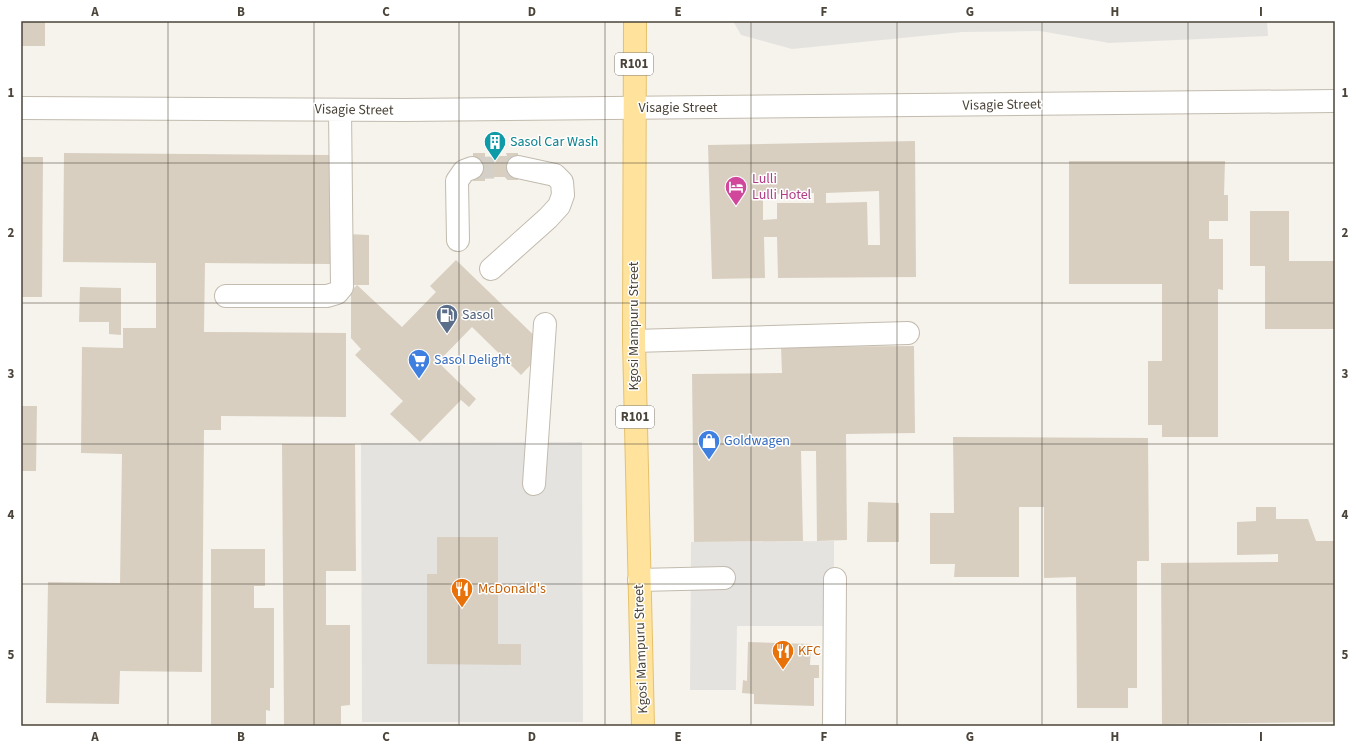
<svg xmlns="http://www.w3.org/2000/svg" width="1356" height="747" font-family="'Source Sans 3',sans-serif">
  <rect width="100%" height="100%" fill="#f6f3ec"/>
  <path fill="#e5e3e0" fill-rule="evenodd" d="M 733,21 L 1267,21 L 1268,36 L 1109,43 L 1040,31 L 962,32 L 792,49 L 741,35 Z
    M 582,442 L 583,722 L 362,722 L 361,443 ZM 437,537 L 497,537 L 498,644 L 521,644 L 521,664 L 427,664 L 427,574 L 437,574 Z
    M 834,541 L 834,626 L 737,626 L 736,690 L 690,690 L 691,542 Z"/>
  <path fill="#d8cfc1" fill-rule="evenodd" d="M 21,21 L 45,21 L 45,46 L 21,46 Z
    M 915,141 L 916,277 L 778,278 L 777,237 L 764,237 L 765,278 L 712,279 L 708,145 ZM 879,191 L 880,245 L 868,245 L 867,202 L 826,203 L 826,193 ZM 814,193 L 814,203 L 777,203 L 777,219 L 763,220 L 763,194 Z
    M 64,153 L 331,155 L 330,264 L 205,263 L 204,332 L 346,333 L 346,417 L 221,416 L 221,430 L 204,430 L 202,672 L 120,671 L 119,704 L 46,703 L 48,582 L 120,583 L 122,454 L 81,453 L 82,347 L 123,348 L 123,328 L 156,328 L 156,263 L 63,262 Z
    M 473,153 L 485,153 L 485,157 L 492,157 L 496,154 L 500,156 L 507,156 L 506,153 L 518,153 L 518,180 L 507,180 L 506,177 L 485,177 L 485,181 L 473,181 Z
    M 21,157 L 43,157 L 42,297 L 21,297 Z
    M 1069,161 L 1225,161 L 1224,195 L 1228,195 L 1228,221 L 1209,221 L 1209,239 L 1223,239 L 1223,290 L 1218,289 L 1218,437 L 1162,437 L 1162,425 L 1148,425 L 1148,361 L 1162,361 L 1162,284 L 1069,284 Z
    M 1250,211 L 1289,211 L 1289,261 L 1335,261 L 1335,329 L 1265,329 L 1265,266 L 1250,266 Z
    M 347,234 L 369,235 L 369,285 L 347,285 Z
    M 456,260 L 547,348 L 521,375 L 472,327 L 438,362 L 476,399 L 469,407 L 461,400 L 420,442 L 390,414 L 403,401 L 355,355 L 361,349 L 351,338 L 351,291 L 357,285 L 402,327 L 436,292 L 430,286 Z
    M 80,287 L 121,288 L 121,335 L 109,334 L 109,322 L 79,322 Z
    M 914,346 L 915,433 L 846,434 L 847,540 L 817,541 L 816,451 L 801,451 L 803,541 L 694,542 L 692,374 L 782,373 L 781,347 Z
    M 21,406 L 37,406 L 36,471 L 21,471 Z
    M 953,437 L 1148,438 L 1149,561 L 1137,561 L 1137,688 L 1128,688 L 1128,708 L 1077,708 L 1076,577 L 1044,578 L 1044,507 L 1019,507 L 1019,577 L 954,577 L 955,564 L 930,564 L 930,513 L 954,513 Z
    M 282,444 L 355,444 L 356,571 L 326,571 L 326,625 L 350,625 L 350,705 L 341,706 L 341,726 L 284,726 Z
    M 868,502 L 899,503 L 899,542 L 867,542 Z
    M 1256,507 L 1276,507 L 1276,519 L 1308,519 L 1316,541 L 1335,541 L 1335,722 L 1162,724 L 1161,563 L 1278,562 L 1278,554 L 1237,555 L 1237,522 L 1256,521 Z
    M 437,537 L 498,537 L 498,644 L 521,644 L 521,665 L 427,664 L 427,574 L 437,574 Z
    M 211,549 L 265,549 L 265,586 L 254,586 L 254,608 L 274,608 L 274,688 L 270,688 L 270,711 L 266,710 L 266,726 L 211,726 Z
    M 748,642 L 811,644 L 810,665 L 819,665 L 819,678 L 814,678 L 814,706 L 754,704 L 754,694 L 742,693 L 743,680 L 747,681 Z"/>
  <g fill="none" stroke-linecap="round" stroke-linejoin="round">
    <path stroke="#d4d0c8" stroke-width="22" stroke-dasharray="22 11" stroke-linecap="butt" d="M 472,168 L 518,167"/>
    <g stroke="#c2bbae" stroke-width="24">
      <path id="minor" d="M 21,108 L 404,110 L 1335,101
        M 458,240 L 457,181 L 464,171 L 472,168
        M 491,269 L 548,218 L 559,206 L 563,195 L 562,182 L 555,175 L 518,167
        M 226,296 L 327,296 L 337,293 L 342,287 L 340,110
        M 634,341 L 908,333
        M 534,484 L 545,324
        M 639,580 L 724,578
        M 834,726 L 835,579"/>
    </g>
    <g stroke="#e6c16a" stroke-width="24">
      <path id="major" d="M 635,21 L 634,341 L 643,726"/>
    </g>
    <use href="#minor" stroke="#fff" stroke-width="22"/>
    <use href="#major" stroke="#ffe39c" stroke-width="22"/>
  </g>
  <path fill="none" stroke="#4b4439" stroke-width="1" stroke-opacity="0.55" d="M 168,21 L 168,726M 314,21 L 314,726M 459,21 L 459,726M 605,21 L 605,726M 751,21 L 751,726M 897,21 L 897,726M 1042,21 L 1042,726M 1188,21 L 1188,726M 21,163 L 1335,163M 21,303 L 1335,303M 21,444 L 1335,444M 21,584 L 1335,584"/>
  <defs>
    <g id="building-pin" transform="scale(1.15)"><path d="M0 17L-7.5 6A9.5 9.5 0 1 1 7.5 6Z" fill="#0f9aa8" stroke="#fff"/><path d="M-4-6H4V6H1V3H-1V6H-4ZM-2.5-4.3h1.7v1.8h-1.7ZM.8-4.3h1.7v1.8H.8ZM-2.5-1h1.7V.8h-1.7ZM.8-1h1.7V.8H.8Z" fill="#fff"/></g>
    <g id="hotel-pin" transform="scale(1.15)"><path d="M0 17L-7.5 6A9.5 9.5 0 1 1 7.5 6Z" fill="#d1479c" stroke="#fff"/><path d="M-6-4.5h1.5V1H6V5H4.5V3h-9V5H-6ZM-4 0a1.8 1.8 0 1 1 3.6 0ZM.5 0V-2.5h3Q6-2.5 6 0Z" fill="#fff"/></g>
    <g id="fuel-pin" transform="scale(1.15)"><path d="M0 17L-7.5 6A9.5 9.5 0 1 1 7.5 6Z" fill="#5c6f8a" stroke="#fff"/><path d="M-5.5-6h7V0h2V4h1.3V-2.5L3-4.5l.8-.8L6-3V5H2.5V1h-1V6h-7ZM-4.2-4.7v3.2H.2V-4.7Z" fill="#fff"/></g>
    <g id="supermarket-pin" transform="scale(1.15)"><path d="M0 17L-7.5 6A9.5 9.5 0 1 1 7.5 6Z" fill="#3f7fe0" stroke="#fff"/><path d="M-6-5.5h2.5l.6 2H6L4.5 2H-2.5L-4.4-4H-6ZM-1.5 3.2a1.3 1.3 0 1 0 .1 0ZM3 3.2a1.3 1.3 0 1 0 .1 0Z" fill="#fff"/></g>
    <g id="shop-pin" transform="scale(1.15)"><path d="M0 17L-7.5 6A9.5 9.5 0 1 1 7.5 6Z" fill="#3f7fe0" stroke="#fff"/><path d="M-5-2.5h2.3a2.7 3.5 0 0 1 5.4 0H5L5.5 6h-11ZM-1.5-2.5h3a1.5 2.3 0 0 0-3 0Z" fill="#fff"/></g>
    <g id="restaurant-pin" transform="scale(1.15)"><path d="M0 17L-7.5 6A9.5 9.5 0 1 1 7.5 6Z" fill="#e8710a" stroke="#fff"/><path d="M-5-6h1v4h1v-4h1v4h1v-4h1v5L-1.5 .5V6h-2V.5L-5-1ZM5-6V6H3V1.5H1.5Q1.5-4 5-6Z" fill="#fff"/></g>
  </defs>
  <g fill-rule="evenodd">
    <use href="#building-pin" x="495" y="142"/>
    <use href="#hotel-pin" x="736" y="187"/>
    <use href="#fuel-pin" x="447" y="315"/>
    <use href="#supermarket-pin" x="419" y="360"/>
    <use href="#shop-pin" x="709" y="441"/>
    <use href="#restaurant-pin" x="462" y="589"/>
    <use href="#restaurant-pin" x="783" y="651"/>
  </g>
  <g text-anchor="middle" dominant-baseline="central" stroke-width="3" stroke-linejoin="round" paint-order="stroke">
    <g fill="#fff" stroke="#817c74" stroke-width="1">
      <rect x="615" y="53" width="38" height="22" rx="3"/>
      <rect x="616" y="406" width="38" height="22" rx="3"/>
    </g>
    <g font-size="13" font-weight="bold" fill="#4b4439">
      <text x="634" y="64">R101</text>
      <text x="635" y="417">R101</text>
    </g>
    <g font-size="14" fill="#4b4439" stroke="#fff">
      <text transform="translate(1002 105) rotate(-1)">Visagie Street</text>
      <text x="678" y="108">Visagie Street</text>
      <text transform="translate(354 110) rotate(1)">Visagie Street</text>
      <text transform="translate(634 326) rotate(-90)">Kgosi Mampuru Street</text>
      <text transform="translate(641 649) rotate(-92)">Kgosi Mampuru Street</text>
    </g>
    <g font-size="14" fill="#0d838f" stroke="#fff" text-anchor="start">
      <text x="510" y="142">Sasol Car Wash</text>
    </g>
    <g font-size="14" fill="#b23c85" stroke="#fff" text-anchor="start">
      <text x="752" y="179">Lulli<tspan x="752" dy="16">Lulli Hotel</tspan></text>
    </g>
    <g font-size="14" fill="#4e5e75" stroke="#fff" text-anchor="start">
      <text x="462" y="315">Sasol</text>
    </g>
    <g font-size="14" fill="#366cbe" stroke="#fff" text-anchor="start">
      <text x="434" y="360">Sasol Delight</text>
      <text x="724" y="441">Goldwagen</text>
    </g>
    <g font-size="14" fill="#c56008" stroke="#fff" text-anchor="start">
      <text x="478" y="589">McDonald's</text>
      <text x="798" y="651">KFC</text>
    </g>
  </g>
  <rect width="1356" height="747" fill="none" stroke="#ffffff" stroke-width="44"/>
  <rect x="22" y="22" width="1312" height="703" fill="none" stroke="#4b4439" stroke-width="1.5"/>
  <g font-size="13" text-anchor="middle" font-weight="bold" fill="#4b4439">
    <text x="95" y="16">A</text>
    <text x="241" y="16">B</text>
    <text x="386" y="16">C</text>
    <text x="532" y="16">D</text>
    <text x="678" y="16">E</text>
    <text x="824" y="16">F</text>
    <text x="970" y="16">G</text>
    <text x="1115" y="16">H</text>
    <text x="1261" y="16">I</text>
    <text x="11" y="97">1</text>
    <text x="1345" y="97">1</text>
    <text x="11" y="237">2</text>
    <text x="1345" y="237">2</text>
    <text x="11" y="378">3</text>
    <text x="1345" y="378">3</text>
    <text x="11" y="519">4</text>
    <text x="1345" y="519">4</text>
    <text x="11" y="659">5</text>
    <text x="1345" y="659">5</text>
    <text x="95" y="741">A</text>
    <text x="241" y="741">B</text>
    <text x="386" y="741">C</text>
    <text x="532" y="741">D</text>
    <text x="678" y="741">E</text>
    <text x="824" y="741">F</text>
    <text x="970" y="741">G</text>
    <text x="1115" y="741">H</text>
    <text x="1261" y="741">I</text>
  </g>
</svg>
